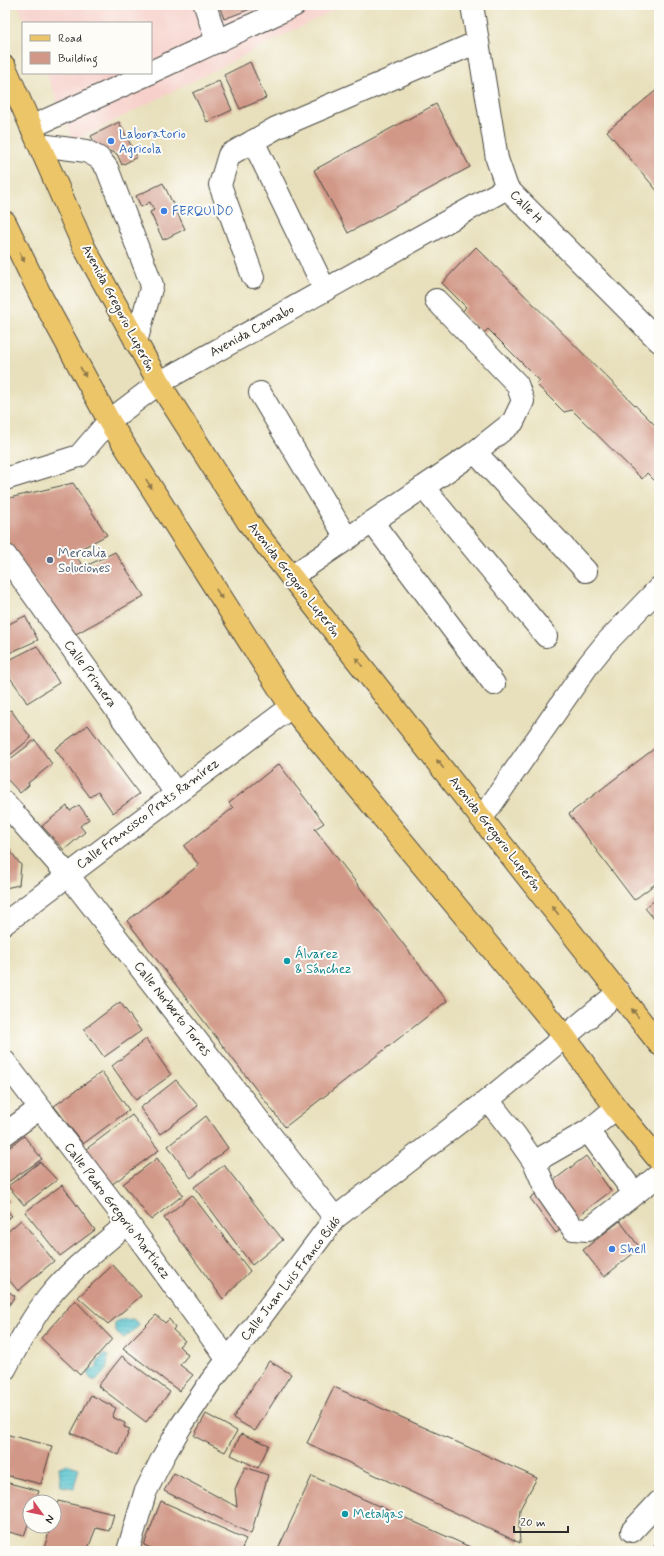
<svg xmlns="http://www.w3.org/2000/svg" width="664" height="1556" font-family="Mynerve,sans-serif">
  <defs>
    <pattern id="water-rules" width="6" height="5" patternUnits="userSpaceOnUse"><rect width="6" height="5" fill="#59c6d1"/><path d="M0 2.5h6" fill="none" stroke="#4aa1aa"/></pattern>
  </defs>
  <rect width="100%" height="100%" fill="#fdfcf7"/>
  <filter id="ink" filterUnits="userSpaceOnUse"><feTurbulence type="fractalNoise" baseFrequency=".025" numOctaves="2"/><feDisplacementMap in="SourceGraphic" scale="8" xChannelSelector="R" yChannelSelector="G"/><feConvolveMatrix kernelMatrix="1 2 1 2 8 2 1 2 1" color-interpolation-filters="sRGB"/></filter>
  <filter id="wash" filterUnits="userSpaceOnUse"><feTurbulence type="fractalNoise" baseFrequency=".012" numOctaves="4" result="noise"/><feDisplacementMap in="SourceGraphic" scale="16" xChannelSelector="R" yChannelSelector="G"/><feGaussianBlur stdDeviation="0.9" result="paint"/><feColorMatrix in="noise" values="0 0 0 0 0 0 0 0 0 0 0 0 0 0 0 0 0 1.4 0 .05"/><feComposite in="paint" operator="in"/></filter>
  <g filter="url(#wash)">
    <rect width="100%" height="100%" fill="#e8e0bc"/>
    <path fill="#f7d0cb" d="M 18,5 L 344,5 L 74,141 L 46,73 L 151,73 L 151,23 L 26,23 Z"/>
    <path fill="url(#water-rules)" stroke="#42787e" d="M 133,1319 L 140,1325 L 124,1338 C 116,1334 114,1330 115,1322 L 119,1320 Z
      M 104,1354 L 108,1356 L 107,1369 L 97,1380 L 92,1380 L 88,1376 L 89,1371 L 97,1367 L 97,1363 Z
      M 67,1464 L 79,1468 L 74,1488 L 61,1486 L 59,1467 Z"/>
    <g id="blocks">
      <path fill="#d19887" d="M 219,5 L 261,5 L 224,19 Z
        M 250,62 L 266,98 L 240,109 L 224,75 Z
        M 219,81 L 232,110 L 207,122 L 193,93 Z
        M 659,88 L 659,193 L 607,131 Z
        M 436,104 L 470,167 L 348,233 L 314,170 Z
        M 119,122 L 137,157 L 122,165 L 117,154 L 96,146 L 91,136 Z
        M 163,183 L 185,229 L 163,240 L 150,212 L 154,210 L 150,202 L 141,207 L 136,196 Z
        M 476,247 L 659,429 L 659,485 L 647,473 L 642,479 L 572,410 L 564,412 L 536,384 L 540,381 L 488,329 L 483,334 L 462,312 L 466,307 L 442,283 Z
        M 73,483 L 107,535 L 73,553 L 84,567 L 115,552 L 144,596 L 74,635 L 29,573 L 5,537 L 5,499 Z
        M 5,607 L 9,614 L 5,616 Z
        M 25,616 L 38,640 L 5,655 L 5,626 Z
        M 37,646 L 59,683 L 27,703 L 19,690 L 5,671 L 5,662 Z
        M 11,710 L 31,738 L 5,759 L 5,713 Z
        M 88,725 L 139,794 L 113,813 L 98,791 L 90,797 L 55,749 Z
        M 35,740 L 52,764 L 28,783 L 29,785 L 20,793 L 5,777 L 5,763 Z
        M 659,745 L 659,881 L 634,900 L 569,814 Z
        M 279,764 L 324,823 L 315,829 L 447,1001 L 285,1127 L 127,921 L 199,865 L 184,846 L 233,808 L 229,803 Z
        M 79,805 L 89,819 L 80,826 L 85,832 L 64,850 L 42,826 L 67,806 L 70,811 Z
        M 5,844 L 21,865 L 19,885 L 5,888 Z
        M 659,897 L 659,925 L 645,908 Z
        M 120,1002 L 141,1031 L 104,1057 L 84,1029 Z
        M 146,1039 L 171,1075 L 136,1100 L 112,1066 Z
        M 102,1072 L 129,1110 L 83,1144 L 54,1106 Z
        M 176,1080 L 198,1106 L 160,1134 L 140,1108 Z
        M 132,1115 L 159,1150 L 111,1185 L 85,1150 Z
        M 206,1116 L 228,1148 L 191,1178 L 168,1146 Z
        M 24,1136 L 42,1159 L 8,1182 L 5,1177 L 5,1151 Z
        M 586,1156 L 611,1191 L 556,1233 L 530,1198 Z
        M 157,1158 L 183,1195 L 151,1220 L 123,1184 Z
        M 40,1162 L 57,1180 L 24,1205 L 8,1186 Z
        M 224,1165 L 283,1240 L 252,1265 L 194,1187 Z
        M 62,1185 L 95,1230 L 60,1256 L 25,1212 Z
        M 192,1195 L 250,1271 L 223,1299 L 164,1218 Z
        M 5,1196 L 10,1201 L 5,1205 Z
        M 5,1208 L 12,1216 L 5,1220 Z
        M 21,1220 L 54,1261 L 18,1291 L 5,1275 L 5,1234 Z
        M 620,1221 L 640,1248 L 604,1277 L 583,1250 Z
        M 113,1265 L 141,1296 L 108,1324 L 78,1297 Z
        M 5,1289 L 15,1296 L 5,1311 Z
        M 75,1300 L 112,1339 L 80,1375 L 41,1338 Z
        M 156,1315 L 165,1323 L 169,1319 L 175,1327 L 173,1330 L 185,1341 L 179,1346 L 188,1355 L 180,1365 L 193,1375 L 179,1391 L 123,1348 Z
        M 122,1356 L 170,1392 L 146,1422 L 98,1386 Z
        M 269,1361 L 291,1374 L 255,1431 L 233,1418 Z
        M 334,1387 L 537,1478 L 520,1509 L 519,1526 L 520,1543 L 307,1443 Z
        M 91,1395 L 116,1408 L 112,1417 L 125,1423 L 124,1427 L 130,1429 L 119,1455 L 71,1433 Z
        M 206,1414 L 237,1431 L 225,1452 L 194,1436 Z
        M 5,1434 L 52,1446 L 41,1484 L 5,1475 Z
        M 241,1434 L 269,1445 L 258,1468 L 231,1455 Z
        M 245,1467 L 268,1475 L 251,1534 L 164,1491 L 174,1473 L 237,1507 L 235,1489 Z
        M 312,1476 L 479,1551 L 277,1551 Z
        M 5,1482 L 39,1491 L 35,1502 L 30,1502 L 30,1519 L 24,1536 L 5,1531 Z
        M 58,1501 L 114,1514 L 109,1531 L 96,1528 L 87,1551 L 59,1551 L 44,1548 L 51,1526 L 54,1526 L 54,1515 Z
        M 161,1501 L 246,1539 L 241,1551 L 157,1551 L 144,1545 Z
        M 659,1538 L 659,1551 L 651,1551 Z"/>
    </g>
  </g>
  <g filter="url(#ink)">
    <use href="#blocks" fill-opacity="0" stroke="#474641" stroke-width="1"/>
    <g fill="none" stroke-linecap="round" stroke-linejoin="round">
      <g stroke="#474641" stroke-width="24">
        <path id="minor" d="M 205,5 L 217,42
          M 472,5 L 497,159 L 507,188 L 659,341
          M 151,72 L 295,5
          M 31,127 L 150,73
          M 253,141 L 325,290
          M 40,145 L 86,151 L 99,158 L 107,168 L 152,285 L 136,342
          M 253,277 L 220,185 L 229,155 L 276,128 L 478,42
          M 260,393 L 347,539
          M 475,452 L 586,571
          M 5,479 L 79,456 L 109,421 L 159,383 L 507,188
          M 423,487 L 546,636
          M 372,522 L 494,684
          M 5,555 L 176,793
          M 291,577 L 475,452 L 513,422 L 523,401 L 517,384 L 436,300
          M 5,803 L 68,875 L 335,1218
          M 482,818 L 589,664 L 606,643 L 659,588
          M 5,923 L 291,707
          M 5,1062 L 128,1223 L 228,1360
          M 488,1100 L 516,1136 L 534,1162 L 588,1131 L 616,1108
          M 588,1131 L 635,1194
          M 5,1134 L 40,1108
          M 534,1162 L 547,1192 L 573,1229 L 588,1230 L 659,1175
          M 5,1369 C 18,1345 31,1319 48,1298 C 70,1270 100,1247 128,1223
          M 632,1531 L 659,1502
          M 128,1551 L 145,1493 L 163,1457 L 181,1426 L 211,1381 L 249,1333 L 335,1218 L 488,1100 L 619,992"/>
      </g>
      <g stroke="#474641" stroke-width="24">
        <path id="major" d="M 5,67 L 84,247 L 159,383 L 248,522 L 659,1044
          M 5,222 L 42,298 L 109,421 L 291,707 L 564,1036 L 616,1108 L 659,1160"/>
      </g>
      <use href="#minor" stroke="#fff" stroke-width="22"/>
      <use href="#major" stroke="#edc569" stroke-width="22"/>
    </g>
    <defs><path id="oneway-solid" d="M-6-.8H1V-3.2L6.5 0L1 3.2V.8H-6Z"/></defs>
    <g fill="#8c784a">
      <use href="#oneway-solid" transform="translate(22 257) rotate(64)"/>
      <use href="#oneway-solid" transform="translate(83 372) rotate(61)"/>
      <use href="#oneway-solid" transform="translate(149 484) rotate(58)"/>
      <use href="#oneway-solid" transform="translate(219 594) rotate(58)"/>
      <use href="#oneway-solid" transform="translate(359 662) rotate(-128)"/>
      <use href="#oneway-solid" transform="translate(440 764) rotate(-128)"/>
      <use href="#oneway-solid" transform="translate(555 910) rotate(-128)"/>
      <use href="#oneway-solid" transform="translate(635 1013) rotate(-127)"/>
    </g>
  </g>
  <g fill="#3f7fe0" stroke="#fdfcf7" stroke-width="1.5">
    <circle cx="111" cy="141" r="4"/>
    <circle cx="164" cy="211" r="4"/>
    <circle cx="612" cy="1249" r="4"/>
  </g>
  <circle fill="#5c6f8a" stroke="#fdfcf7" stroke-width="1.5" cx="50" cy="560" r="4"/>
  <g fill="#0f9aa8" stroke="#fdfcf7" stroke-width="1.5">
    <circle cx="287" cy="961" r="4"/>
    <circle cx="345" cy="1514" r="4"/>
  </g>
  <g text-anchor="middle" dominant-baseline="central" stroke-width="4" stroke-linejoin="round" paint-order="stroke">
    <g font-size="13" fill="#366cbe" stroke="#fdfcf7" text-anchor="start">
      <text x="119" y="134">Laboratorio<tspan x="119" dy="15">Agricola</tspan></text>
      <text x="172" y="211">FERQUIDO</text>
      <text x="620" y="1249">Shell</text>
    </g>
    <g font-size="13" fill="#2b2b2b" stroke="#fdfcf7">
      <text transform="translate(526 207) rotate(46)">Calle H</text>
      <text transform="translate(118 308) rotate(62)">Avenida Gregorio Luperón</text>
      <text transform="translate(252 331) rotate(-29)">Avenida Caonabo</text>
      <text transform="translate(294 580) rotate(52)">Avenida Gregorio Luperón</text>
      <text transform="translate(90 674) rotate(54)">Calle Primera</text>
      <text transform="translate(148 814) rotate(-37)">Calle Francisco Prats Ramírez</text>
      <text transform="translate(495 834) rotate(52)">Avenida Gregorio Luperón</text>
      <text transform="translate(172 1009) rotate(52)">Calle Norberto Torres</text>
      <text transform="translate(117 1211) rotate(53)">Calle Pedro Gregorio Martínez</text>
      <text transform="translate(291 1279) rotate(-52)">Calle Juan Luis Franco Bidó</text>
    </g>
    <g font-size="13" fill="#4e5e75" stroke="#fdfcf7" text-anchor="start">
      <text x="58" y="553">Mercalia<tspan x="58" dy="15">Soluciones</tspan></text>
    </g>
    <g font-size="13" fill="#0d838f" stroke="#fdfcf7" text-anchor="start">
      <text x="295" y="954">Álvarez<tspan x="295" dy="15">&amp; Sánchez</tspan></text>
      <text x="353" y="1514">Metalgas</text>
    </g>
  </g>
  <rect width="664" height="1556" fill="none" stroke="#fdfcf7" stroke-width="20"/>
  <rect x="22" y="22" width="130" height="52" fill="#fdfcf7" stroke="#a9a8a5"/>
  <rect x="30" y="35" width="20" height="6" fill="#edc569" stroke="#a9a8a5"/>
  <text x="58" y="42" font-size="12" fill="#2b2b2b">Road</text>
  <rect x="30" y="52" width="20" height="12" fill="#d19887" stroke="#a9a8a5"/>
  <text x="58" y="62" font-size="12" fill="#2b2b2b">Building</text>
  <g transform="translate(42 1514) rotate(123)"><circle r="19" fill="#fdfcf7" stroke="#a9a8a5"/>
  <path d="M0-3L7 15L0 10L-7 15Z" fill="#d1495b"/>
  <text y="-6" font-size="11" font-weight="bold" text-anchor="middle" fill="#2b2b2b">N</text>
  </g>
  <path d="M514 1526v6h54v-6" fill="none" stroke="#2b2b2b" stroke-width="2"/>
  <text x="520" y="1526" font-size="12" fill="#2b2b2b" stroke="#fdfcf7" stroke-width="3" paint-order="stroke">20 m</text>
</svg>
